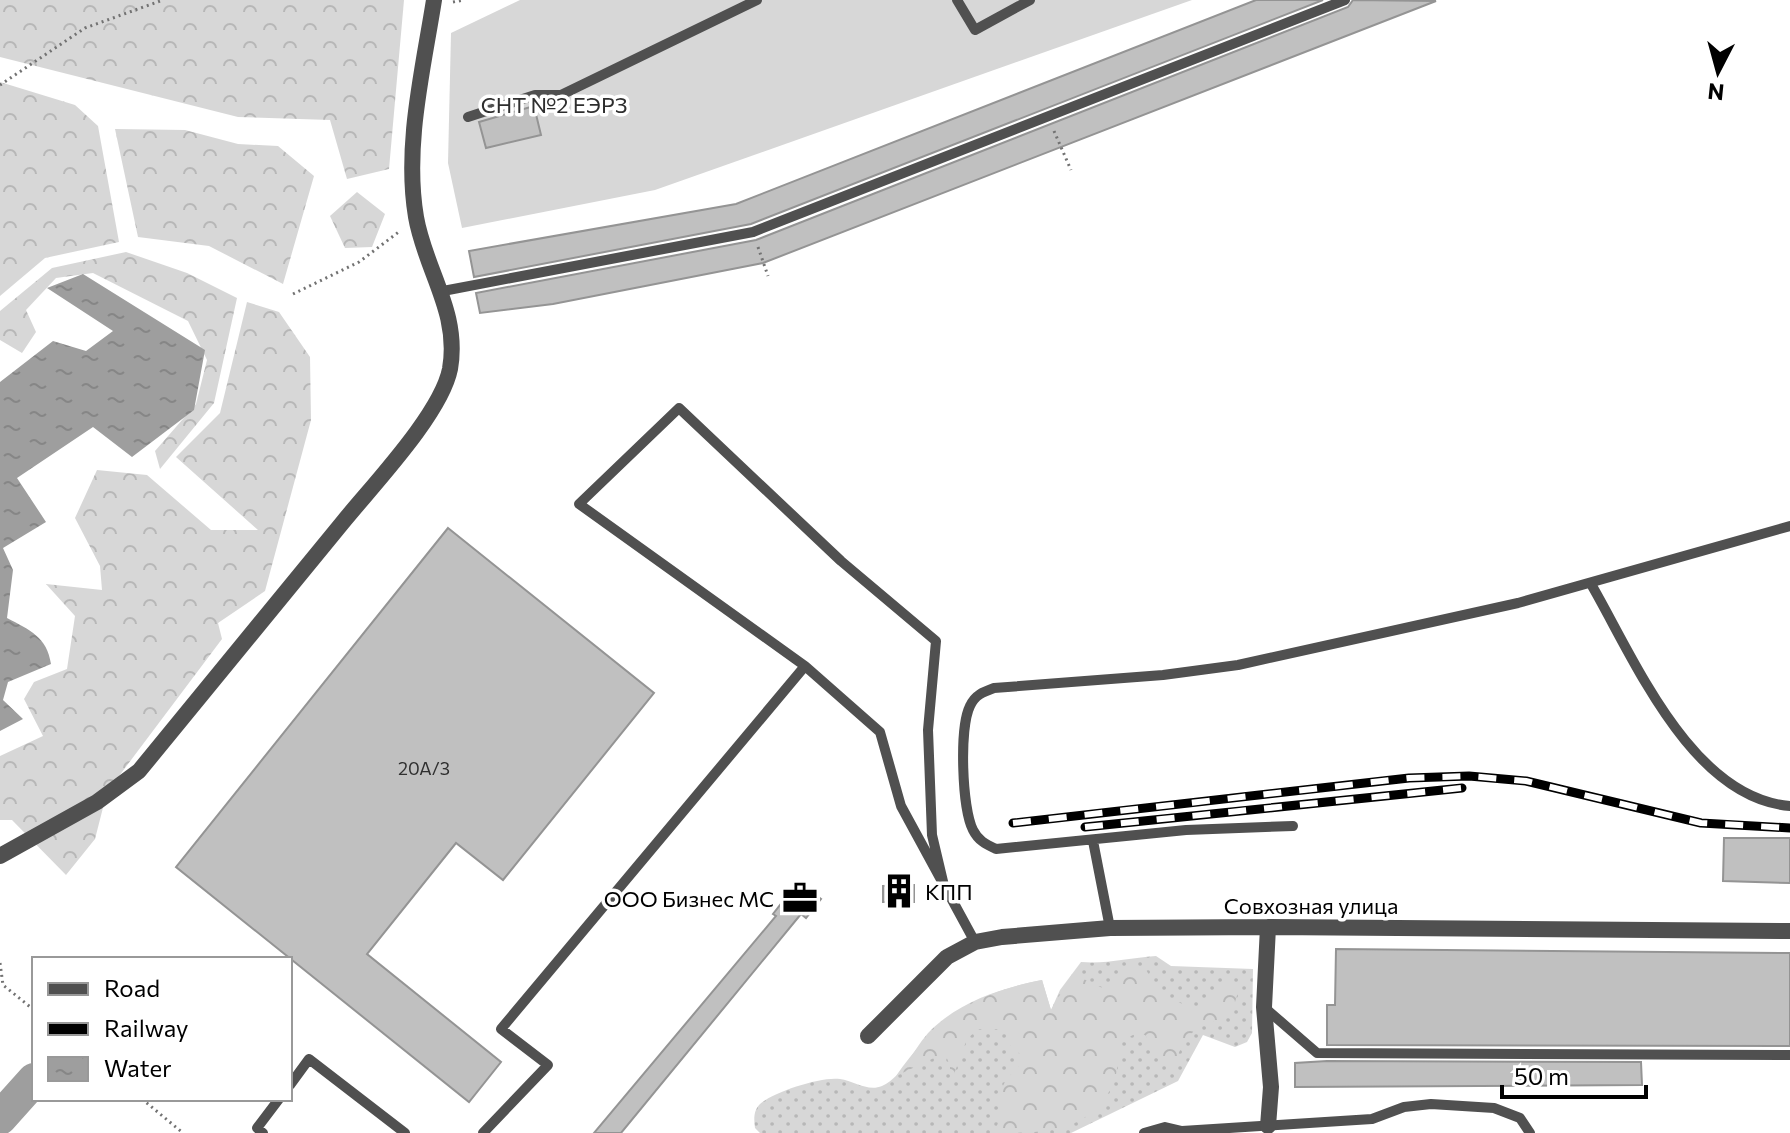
<svg xmlns="http://www.w3.org/2000/svg" width="1790" height="1133" font-family="Commissioner,sans-serif">
  <defs>
    <pattern id="grass-dots" width="8" height="8" patternUnits="userSpaceOnUse" patternTransform="scale(2)"><rect width="8" height="8" fill="#d7d7d7"/><path d="M2 2h.1M6 6h.1" fill="none" stroke="#b7b7b7" stroke-width="1.8" stroke-linecap="round"/></pattern>
    <pattern id="forest-crowns" width="20" height="18" patternUnits="userSpaceOnUse" patternTransform="scale(2)"><rect width="20" height="18" fill="#d7d7d7"/><path d="M2 6a3 3 0 1 1 6 0M12 15a3 3 0 1 1 6 0" fill="none" stroke="#b7b7b7"/></pattern>
    <pattern id="water-ripples" width="26" height="14" patternUnits="userSpaceOnUse" patternTransform="scale(2)"><rect width="26" height="14" fill="#9e9e9e"/><path d="M2 4q2-2 4 0t4 0M15 11q2-2 4 0t4 0" fill="none" stroke="#868686"/></pattern>
  </defs>
  <rect width="100%" height="100%" fill="#fff"/>
  <path fill="url(#grass-dots)" d="M 1156,956 L 1171,966 L 1253,969 L 1252,1033 L 1247,1042 L 1235,1047 L 1203,1035 L 1178,1081 L 1071,1133 L 760,1133 L 755,1128 C 754,1120 753,1111 760,1104 C 773,1092 822,1076 840,1079 C 854,1081 868,1092 882,1086 C 904,1076 914,1047 931,1030 C 961,1001 1002,988 1042,980 L 1051,1010 L 1060,990 L 1081,962 C 1107,964 1129,958 1156,956 Z"/>
  <path fill="url(#forest-crowns)" d="M 0,0 L 404,0 L 389,169 L 347,179 L 330,120 L 238,117 L 0,57 Z
    M 0,82 L 75,105 L 98,126 L 119,242 L 45,258 L 0,296 Z
    M 115,129 L 185,130 L 238,144 L 278,146 L 314,176 L 283,284 L 209,246 L 138,237 Z
    M 357,192 L 385,214 L 372,247 L 345,248 L 330,216 Z
    M 126,252 L 187,273 L 237,298 L 214,403 L 160,469 L 155,451 L 196,404 L 207,360 L 188,321 L 93,273 L 56,278 L 26,310 L 36,332 L 22,353 L 0,340 L 0,311 L 52,268 Z
    M 247,302 L 279,312 L 310,357 L 311,420 L 265,591 L 218,623 L 222,639 L 107,792 L 95,839 L 66,875 L 12,820 L 0,820 L 0,756 L 43,736 L 24,699 L 34,682 L 67,669 L 75,616 L 46,584 L 102,590 L 100,566 L 75,518 L 97,470 L 147,475 L 211,530 L 258,530 L 176,457 L 220,413 Z
    M 1133,966 L 1145,968 C 1161,996 1169,1001 1201,1009 L 1228,983 L 1239,989 L 1231,1015 L 1197,1028 L 1184,1041 L 1171,1071 L 1145,1035 L 1135,1034 L 1123,1040 C 1117,1053 1119,1068 1114,1082 C 1092,1133 1045,1133 993,1133 C 1004,1118 997,1106 1002,1089 C 1006,1075 1018,1071 1024,1058 L 1008,1043 L 1007,1034 L 998,1029 L 978,1029 L 967,1039 L 950,1085 L 950,1066 L 946,1056 L 936,1057 L 896,1076 C 936,1019 974,993 1042,980 L 1051,1010 L 1072,974 C 1086,978 1093,987 1109,989 L 1123,970 Z"/>
  <path fill="#d7d7d7" d="M 520,0 L 1192,0 L 655,190 L 462,228 L 448,163 L 451,33 Z"/>
  <path fill="url(#water-ripples)" d="M 83,274 L 205,350 L 194,410 L 132,457 L 93,427 L 17,478 L 46,522 L 3,548 L 13,570 L 7,618 C 30,630 47,637 51,664 L 8,682 L 3,700 L 23,719 L 0,731 L 0,382 L 53,341 L 86,351 L 113,331 L 47,288 Z"/>
  <g fill="none" stroke-linecap="round" stroke-linejoin="round">
    <path stroke="#9e9e9e" stroke-width="34" d="M 0,1118 L 34,1080"/>
  </g>
  <path fill="#c0c0c0" stroke="#949494" stroke-width="2" d="M 1256,0 L 1323,0 L 751,224 L 474,277 L 469,251 L 736,204 Z
    M 1353,0 L 1436,1 L 763,263 L 553,304 L 480,313 L 476,293 L 756,240 L 1348,7 Z
    M 534,106 L 541,135 L 486,148 L 479,122 Z
    M 448,528 L 654,693 L 503,880 L 456,843 L 367,954 L 501,1062 L 469,1102 L 176,867 Z
    M 1724,838 L 1790,838 L 1790,883 L 1723,881 Z
    M 798,882 L 821,899 L 806,918 L 801,914 L 621,1133 L 594,1133 L 776,916 L 773,914 Z
    M 914,885 L 914,902 L 883,902 L 883,886 Z
    M 1336,949 L 1790,953 L 1790,1046 L 1327,1045 L 1327,1005 L 1335,1005 Z
    M 1327,1061 L 1641,1062 L 1642,1085 L 1295,1087 L 1295,1063 Z"/>
  <g fill="none" stroke-linecap="round" stroke-linejoin="round">
    <path stroke="#727272" stroke-width="3" stroke-dasharray="2 4" stroke-linecap="butt" d="M 453,2 L 464,0
      M 0,85 L 85,28 L 163,0
      M 1054,131 L 1071,170
      M 758,247 L 768,276
      M 293,294 L 359,262 L 400,231
      M 0,963 L 3,985 L 34,1010
      M 142,1099 L 183,1133"/>
    <path stroke="#505050" stroke-width="10" d="M 957,0 L 975,30 L 1030,0
      M 468,117 L 535,95 L 561,95 L 757,0
      M 443,291 L 753,232 L 1345,0
      M 1591,584 C 1634,658 1691,798 1790,806
      M 1293,826 L 1186,830 L 996,849 C 985,844 978,840 973,830 C 962,808 959,728 970,706 C 975,695 983,692 994,688 L 1163,675 L 1238,665 L 1518,603 L 1790,526
      M 1093,841 L 1110,928
      M 945,890 L 932,835 L 928,730 L 936,641 L 841,561 L 679,408 L 579,504 L 805,666 L 880,732 L 901,806 L 975,942
      M 1265,1008 L 1317,1053 L 1790,1055
      M 290,1085 L 309,1059 L 405,1133
      M 263,1133 L 257,1128 L 279,1099
      M 483,1133 L 548,1065 L 501,1029 L 805,666
      M 1144,1133 L 1165,1127 L 1182,1131 L 1372,1119 L 1404,1107 L 1431,1104 L 1494,1108 L 1520,1118 L 1530,1133"/>
    <path stroke="#505050" stroke-width="16" d="M 0,856 L 97,802 L 139,771 C 207,688 275,605 343,522 C 373,485 441,414 450,369 C 460,312 425,270 416,217 C 404,146 423,70 434,0
      M 1268,927 L 1264,1007 L 1271,1087 L 1268,1126
      M 868,1036 L 947,957 L 975,942 L 1002,937 L 1110,928 L 1268,927 L 1790,931"/>
    <g stroke="#000" stroke-width="9">
      <path id="rail" d="M 1013,823 L 1409,778 L 1469,776 L 1526,781 L 1701,823 L 1790,828
        M 1085,827 L 1462,788"/>
    </g>
    <use href="#rail" stroke="#fff" stroke-width="6" stroke-dasharray="18" stroke-linecap="butt"/>
  </g>
  <defs>
    <g id="building-bare" transform="scale(2.76)"><path d="M-4-6H4V6H1V3H-1V6H-4ZM-2.5-4.3h1.7v1.8h-1.7ZM.8-4.3h1.7v1.8H.8ZM-2.5-1h1.7V.8h-1.7ZM.8-1h1.7V.8H.8Z" fill="#000" stroke="#fff" stroke-width="2.5" paint-order="stroke"/></g>
    <g id="office-bare" transform="scale(2.76)"><path d="M-6-3h4V-5.5h4V-3h4V5H-6ZM-1-4.5V-3h2v-1.5ZM-6 0V1H6V0Z" fill="#000" stroke="#fff" stroke-width="2.5" paint-order="stroke"/></g>
  </defs>
  <g fill-rule="evenodd">
    <use href="#building-bare" x="899" y="891"/>
    <use href="#office-bare" x="800" y="898"/>
  </g>
  <g text-anchor="middle" dominant-baseline="central" stroke-width="7" stroke-linejoin="round" paint-order="stroke">
    <g font-size="18" fill="#303030">
      <text x="424" y="768">20А/3</text>
    </g>
    <g font-size="22" fill="#2e2e2e" stroke="#fff">
      <text x="554" y="104">СНТ №2 ЕЭРЗ</text>
    </g>
    <g font-size="22" fill="#000" stroke="#fff" text-anchor="start">
      <text x="925" y="891">КПП</text>
      <text x="774" y="898" text-anchor="end">ООО Бизнес МС</text>
    </g>
    <g font-size="22" fill="#000" stroke="#fff">
      <text x="1311" y="905">Совхозная улица</text>
    </g>
  </g>
  <rect x="32" y="957" width="260" height="144" fill="#ffffff" stroke="#999999" stroke-width="2"/>
  <rect x="48" y="983" width="40" height="12" fill="#505050" stroke="#999999" stroke-width="2"/>
  <text x="104" y="997" font-size="24" fill="#000000">Road</text>
  <rect x="48" y="1023" width="40" height="12" fill="#000000" stroke="#999999" stroke-width="2"/>
  <text x="104" y="1037" font-size="24" fill="#000000">Railway</text>
  <rect x="48" y="1057" width="40" height="24" fill="url(#water-ripples)" stroke="#999999" stroke-width="2"/>
  <text x="104" y="1077" font-size="24" fill="#000000">Water</text>
  <g transform="translate(1718 72) rotate(186)" stroke="#ffffff" stroke-width="6" paint-order="stroke">
  <path d="M0-6L14 30L0 20L-14 30Z" fill="#000000"/>
  <text y="-12" font-size="22" font-weight="bold" text-anchor="middle" fill="#000000">N</text>
  </g>
  <path d="M1502 1085v12h144v-12" fill="none" stroke="#000000" stroke-width="4"/>
  <text x="1514" y="1085" font-size="24" fill="#000000" stroke="#ffffff" stroke-width="6" paint-order="stroke">50 m</text>
</svg>
